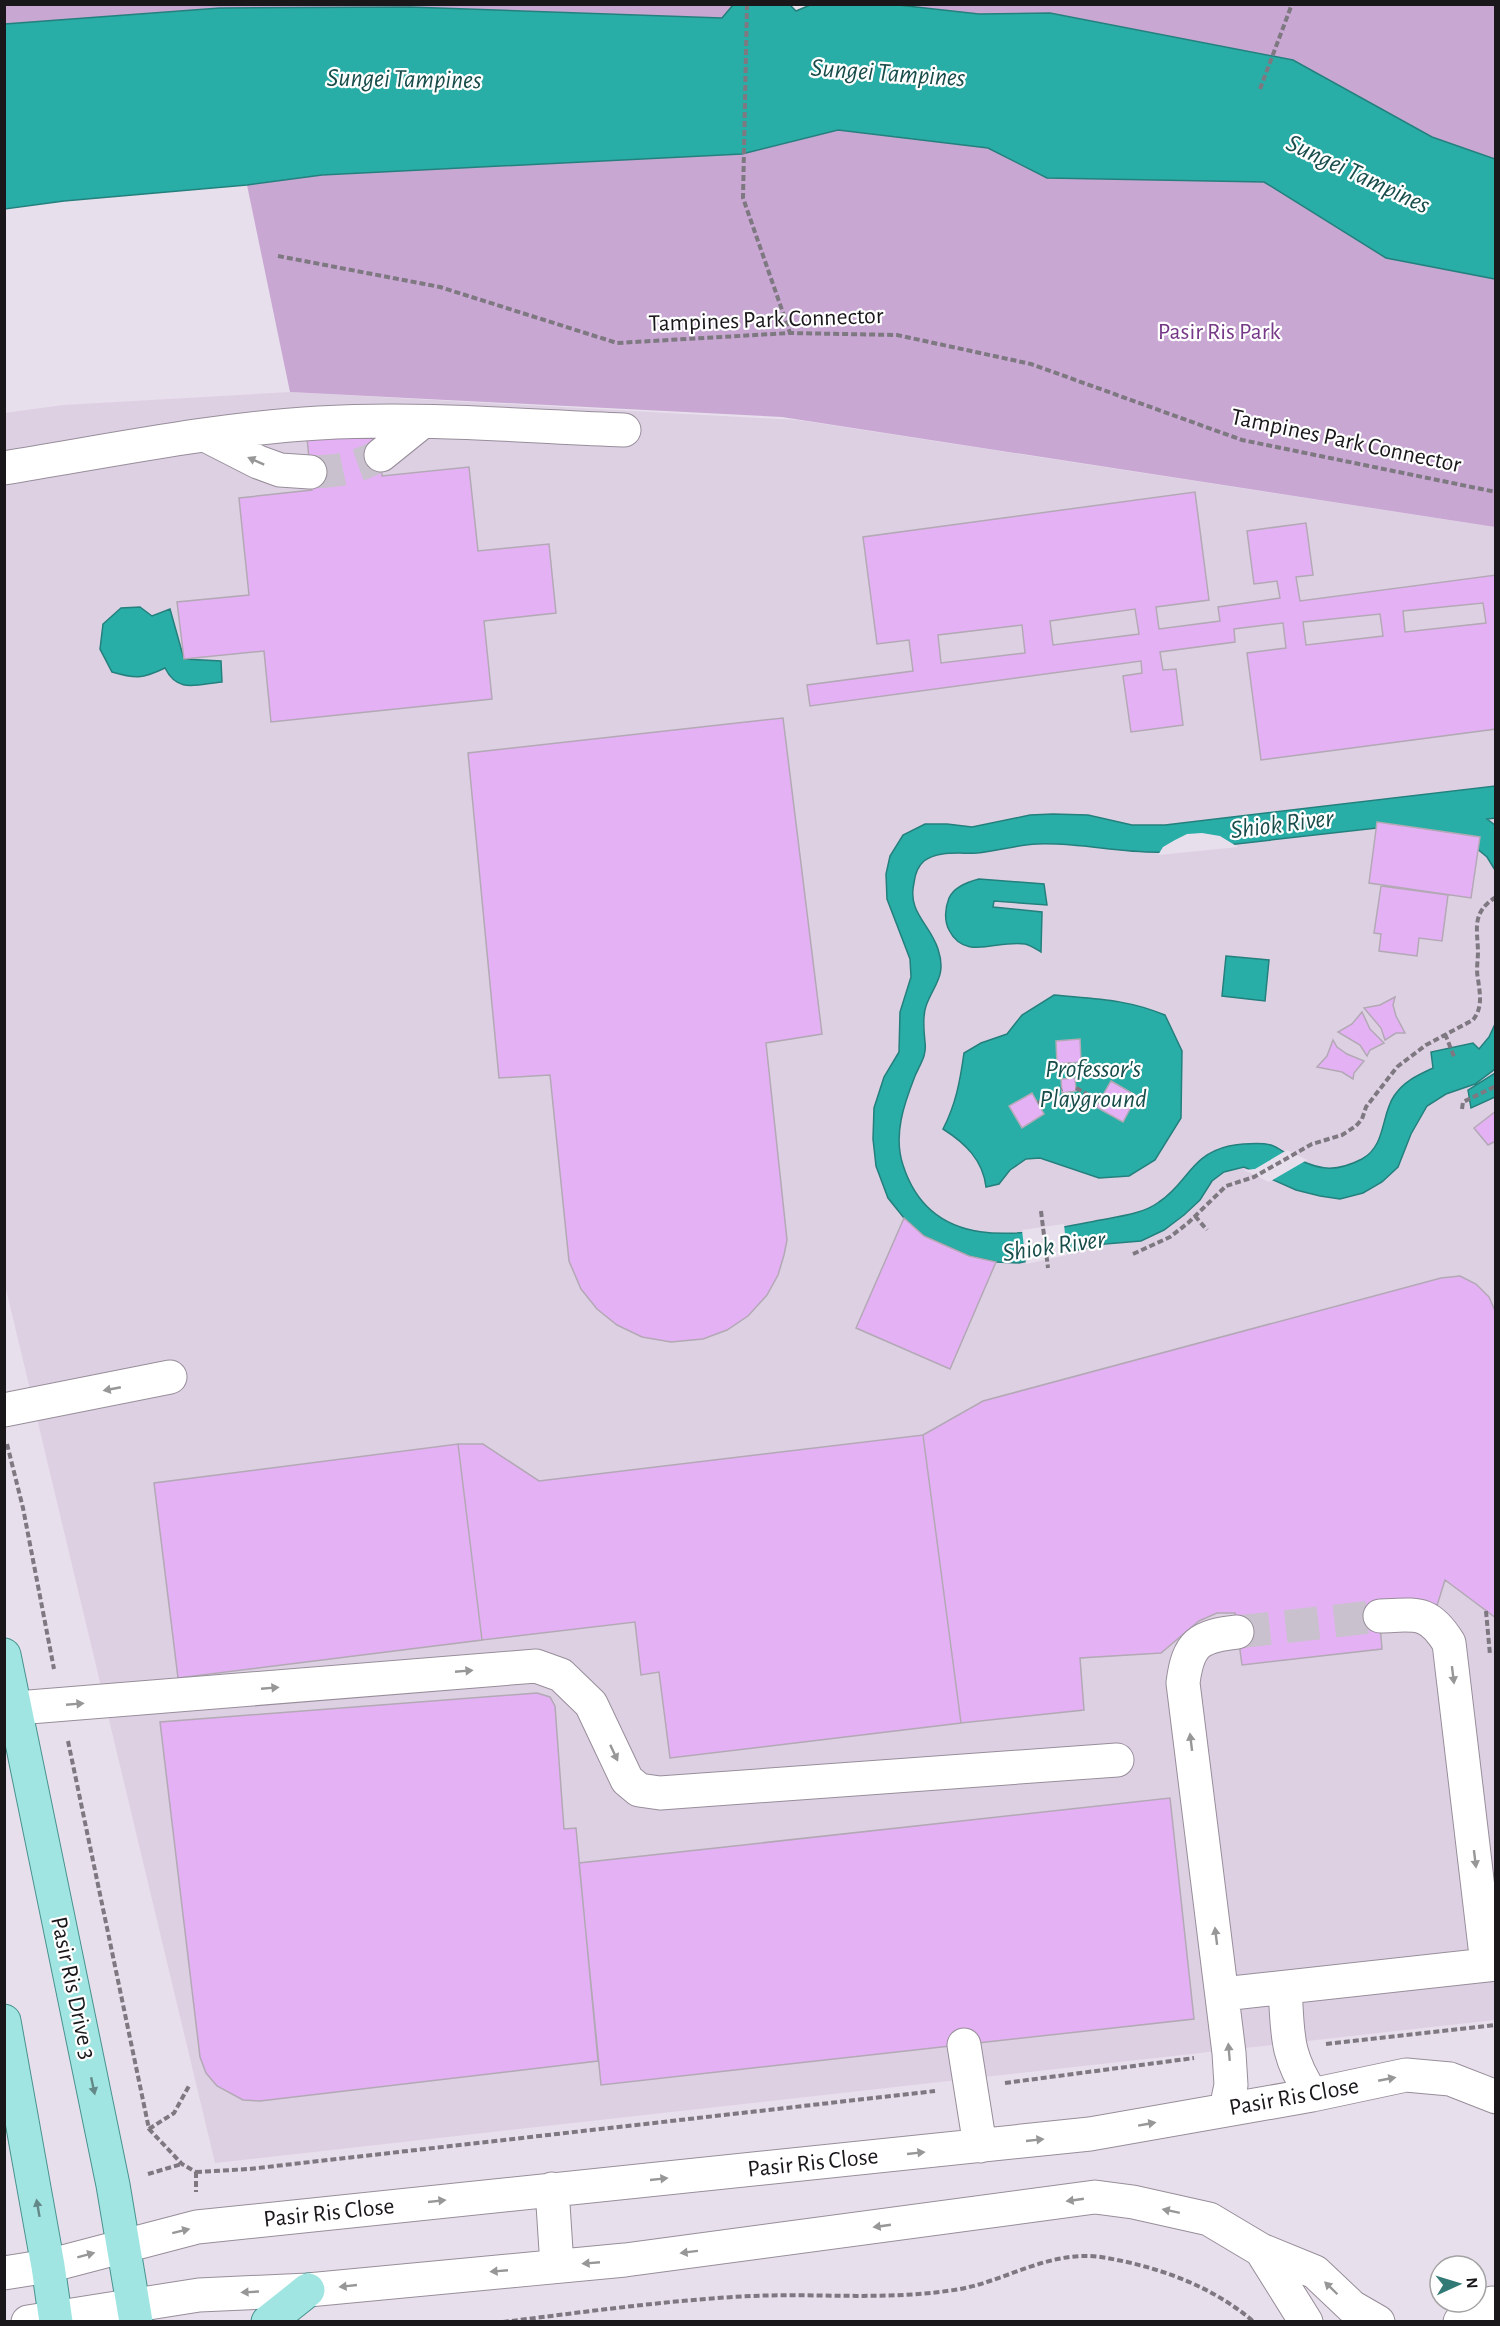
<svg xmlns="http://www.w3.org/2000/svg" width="1500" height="2326" font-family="'Alegreya Sans',sans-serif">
  <rect width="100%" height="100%" fill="#e8dfec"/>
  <path fill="#ded0e3" d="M 290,392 L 798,420 L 1495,527 L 1495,2020 L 215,2163 L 5,1285 L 4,413 L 63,405 Z"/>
  <path fill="#c8a7d3" d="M 5,4 L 733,5 L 723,18 L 410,7 L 220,8 L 5,24 Z
    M 889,5 L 1495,5 L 1495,159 L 1432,137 L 1293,60 L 1050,13 L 979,14 Z
    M 838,130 L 988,148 L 1047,178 L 1264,182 L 1386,258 L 1495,279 L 1495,527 L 782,417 L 290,392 L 247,185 L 322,175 L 742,154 Z"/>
  <path fill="#29ada7" stroke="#24807d" stroke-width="1.5" d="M 889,4 L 979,14 L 1050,13 L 1293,60 L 1432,137 L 1495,159 L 1495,279 L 1386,258 L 1264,182 L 1047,178 L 988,148 L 838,130 L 742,154 L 322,175 L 247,185 L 64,201 L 5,209 L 5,24 L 220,8 L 410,7 L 722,18 L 733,5 L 790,5 L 796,11 L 810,5 Z
    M 140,607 L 152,616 L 170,609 L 184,659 L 221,661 L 222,682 C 197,684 178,694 165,668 C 142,679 136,679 112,672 L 100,649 L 103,624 L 121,608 Z
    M 1495,786 L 1495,818 L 1487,819 L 1495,825 L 1495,870 L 1487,857 L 1470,843 L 1377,828 L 1165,852 C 1122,854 1080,842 1037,844 C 1017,845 997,851 977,853 C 960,854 938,850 924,861 C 917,867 915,874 914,883 C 907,912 930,924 938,949 C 947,976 934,984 926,1006 C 922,1017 924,1031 925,1042 C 927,1056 920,1064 915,1076 C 904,1104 893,1135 903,1165 C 931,1253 1019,1236 1090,1222 C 1112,1217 1140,1216 1159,1202 C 1188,1183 1190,1155 1229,1146 C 1242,1144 1258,1142 1271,1145 C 1277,1147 1282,1151 1287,1154 C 1316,1168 1331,1175 1362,1159 C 1386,1146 1381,1115 1394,1096 C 1404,1081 1418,1075 1433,1068 L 1431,1052 L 1473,1043 L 1479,1049 L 1489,1037 L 1495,1024 L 1495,1069 L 1475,1084 L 1446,1094 L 1427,1106 L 1411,1134 L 1398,1167 L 1382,1182 L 1363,1193 L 1340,1199 L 1320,1196 L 1296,1190 L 1244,1167 L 1224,1172 L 1212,1181 L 1200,1200 L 1184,1215 L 1164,1230 L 1141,1241 L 1105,1244 L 1019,1263 L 996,1262 L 969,1256 L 924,1236 L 904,1218 L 888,1198 L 876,1166 L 873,1139 L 874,1108 L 884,1077 L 899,1052 L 900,1012 L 911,977 L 910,959 L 887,899 L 886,874 L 890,856 L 903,835 L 925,824 L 947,824 L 972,827 L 1030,815 L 1053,814 L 1088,815 L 1132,825 L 1165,825 Z
    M 979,879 L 1044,884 L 1047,905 L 994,901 L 993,907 L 1042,912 L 1041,952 C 1036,949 1030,945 1025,944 C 998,939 965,962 949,930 C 944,921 945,908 949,898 C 954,887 967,882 979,879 Z
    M 1226,956 L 1269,960 L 1265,1001 L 1222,996 Z
    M 1054,995 C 1096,999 1126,999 1165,1015 L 1182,1051 L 1181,1118 L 1155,1160 L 1129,1176 L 1099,1178 L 1040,1158 L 1026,1159 L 1010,1170 L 999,1184 L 986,1187 C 983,1160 965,1143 943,1129 C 956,1104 960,1081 964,1053 L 981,1043 L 1007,1034 L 1022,1015 Z
    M 1495,1073 L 1495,1097 L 1471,1108 L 1468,1090 Z"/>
  <path fill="#e8dfec" d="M 1202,833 L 1220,836 L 1238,847 L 1158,855 L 1163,847 L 1175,840 L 1187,834 Z
    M 1287,1150 L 1307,1160 L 1269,1182 L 1244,1170 L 1255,1169 Z
    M 1064,1224 L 1067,1255 L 1026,1264 L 1022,1230 Z"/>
  <path fill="#e5b1f5" stroke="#b2a9b5" stroke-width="1.5" fill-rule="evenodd" d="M 378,430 L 382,476 L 469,467 L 478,551 L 549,544 L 556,613 L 484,621 L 492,699 L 271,722 L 264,651 L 184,659 L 177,602 L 249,595 L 239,498 L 312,490 L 307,438 Z
    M 1195,492 L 1209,600 L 1156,607 L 1159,629 L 1220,621 L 1218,607 L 1280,598 L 1277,581 L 1254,584 L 1247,531 L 1306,523 L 1313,575 L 1296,577 L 1300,601 L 1496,575 L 1496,729 L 1261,760 L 1247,653 L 1286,648 L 1283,623 L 1234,629 L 1235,642 L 1160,652 L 1163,670 L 1176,669 L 1183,725 L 1131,732 L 1123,676 L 1142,673 L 1141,661 L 810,706 L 807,685 L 913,671 L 909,640 L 877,644 L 863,537 ZM 1483,603 L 1486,623 L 1405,632 L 1403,611 ZM 1135,609 L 1139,634 L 1053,645 L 1050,621 ZM 1380,614 L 1383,636 L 1306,645 L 1303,622 ZM 1022,625 L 1025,653 L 941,663 L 938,635 Z
    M 783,718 L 822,1034 L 766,1043 L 787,1240 L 784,1255 L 778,1275 L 767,1295 L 748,1316 L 727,1330 L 703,1339 L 671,1342 L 642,1337 L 617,1325 L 597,1309 L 581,1289 L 569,1261 L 550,1075 L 499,1078 L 468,753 Z
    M 1377,822 L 1480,837 L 1471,898 L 1369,883 Z
    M 1381,886 L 1448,895 L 1442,941 L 1419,938 L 1417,956 L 1379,951 L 1381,934 L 1374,933 Z
    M 1395,997 L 1393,1005 L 1396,1016 L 1405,1033 L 1396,1033 L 1385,1040 L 1381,1028 L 1364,1008 L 1380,1005 Z
    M 1362,1012 L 1370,1029 L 1384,1043 L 1370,1050 L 1367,1056 L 1360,1045 L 1338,1032 L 1352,1024 Z
    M 1080,1039 L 1081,1062 L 1057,1064 L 1056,1041 Z
    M 1333,1040 L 1337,1047 L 1347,1054 L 1364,1061 L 1354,1073 L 1353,1079 L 1342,1072 L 1317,1067 L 1327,1056 Z
    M 1075,1078 L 1076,1091 L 1062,1093 L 1061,1079 Z
    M 1111,1081 L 1137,1096 L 1123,1122 L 1096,1107 Z
    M 1032,1093 L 1044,1114 L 1022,1128 L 1009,1106 Z
    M 1496,1111 L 1496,1141 L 1488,1145 L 1474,1128 Z
    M 904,1218 L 924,1236 L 969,1256 L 996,1262 L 950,1369 L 856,1328 Z
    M 1460,1276 L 1476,1284 L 1489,1297 L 1496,1313 L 1496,1618 L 1445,1580 L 1435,1612 L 1378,1600 L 1382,1649 L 1242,1665 L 1235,1613 L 1217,1613 L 1199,1621 L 1161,1653 L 1080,1658 L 1084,1710 L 961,1723 L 923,1435 L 983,1401 L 1441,1278 Z
    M 923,1435 L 961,1723 L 670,1758 L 659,1672 L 641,1675 L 635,1622 L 482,1640 L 458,1444 L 483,1444 L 539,1481 Z
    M 458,1444 L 482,1640 L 178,1678 L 154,1483 Z
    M 537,1693 L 550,1697 L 555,1706 L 564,1829 L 576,1828 L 598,2061 L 260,2101 L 243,2100 L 217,2086 L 206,2073 L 200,2057 L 160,1722 Z
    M 1170,1798 L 1194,2019 L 601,2085 L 579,1863 Z"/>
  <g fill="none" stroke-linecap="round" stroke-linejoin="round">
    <path stroke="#c9c1cd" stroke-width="33" stroke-dasharray="33 16" stroke-linecap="butt" d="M 310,472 C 339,472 355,468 381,455
      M 1237,1632 L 1380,1616"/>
    <g stroke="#978e9a" stroke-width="35">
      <path id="minor" d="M 207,436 L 258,462 L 280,470 L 310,472
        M 381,455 L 422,422
        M 4,468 C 109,451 214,429 319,423 C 420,417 523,426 624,430
        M 4,1410 L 170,1377
        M 1380,1616 C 1416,1615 1428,1609 1449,1643 L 1487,1964
        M 17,1708 L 536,1666 L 561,1675 L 591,1704 L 627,1780 L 639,1790 L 660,1793 L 1117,1760
        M 1285,1988 C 1288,2034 1285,2054 1312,2095
        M 1223,1994 L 1496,1964
        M 964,2045 L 980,2146
        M 1226,2109 L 1231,2085 L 1229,2053 L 1183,1683 C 1188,1643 1199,1636 1237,1632
        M 552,2189 L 557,2266
        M 1261,2250 L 1306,2322
        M 4,2273 L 48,2266 L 197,2227 L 1090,2134 L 1312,2095 L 1406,2075 L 1450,2079 L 1496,2097
        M 28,2322 L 199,2295 L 308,2290 L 625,2260 L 1095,2197 L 1133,2202 L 1209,2219 L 1261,2250 L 1315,2272 L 1352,2307 L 1378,2322
        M 1460,2322 L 1492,2303"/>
    </g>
    <g stroke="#48928f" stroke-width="35">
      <path id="major" d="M 4,1655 L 113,2185 L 136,2322
        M 4,2021 L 48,2266 L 56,2322
        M 268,2322 L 308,2290"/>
    </g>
    <path stroke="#7e7881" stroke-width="4" stroke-dasharray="6 3" stroke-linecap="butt" d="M 747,4 L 743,198 L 790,333
      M 1260,89 L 1292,4
      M 278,256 L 440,287 L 617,343 L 790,333 L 897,335 L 1031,364 L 1242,440 L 1496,492
      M 1445,1034 L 1455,1059
      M 1069,1063 L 1070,1078
      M 1076,1088 L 1100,1101
      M 1038,1103 L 1062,1089
      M 1462,1109 L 1463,1102 L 1496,1086
      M 1041,1211 L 1048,1268
      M 1195,1216 L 1207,1230
      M 1133,1254 L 1170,1237 L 1188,1223 L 1226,1186 L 1254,1177 L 1312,1144 L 1342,1135 L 1356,1126 L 1362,1119 L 1366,1107 L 1397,1067 L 1426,1045 L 1473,1020 C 1483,1007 1480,994 1478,979 C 1476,970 1478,960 1478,951 C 1477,927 1472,912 1496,897
      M 7,1444 L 23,1508 L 54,1669
      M 1486,1611 L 1490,1655
      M 68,1741 L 149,2129 L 182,2164 L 196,2172
      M 1326,2044 L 1496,2025
      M 1005,2083 L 1194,2058
      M 149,2129 L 174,2113 L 190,2084
      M 196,2172 L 249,2169 L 935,2091
      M 196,2172 L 196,2192
      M 148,2174 L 182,2164
      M 503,2322 C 585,2312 668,2300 751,2296 C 821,2293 890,2301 960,2289 C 1008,2280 1050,2250 1101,2257 C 1156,2266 1211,2285 1254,2322"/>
    <use href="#minor" stroke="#fff" stroke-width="33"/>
    <use href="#major" stroke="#a0e5e2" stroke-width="33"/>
  </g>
  <defs><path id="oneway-solid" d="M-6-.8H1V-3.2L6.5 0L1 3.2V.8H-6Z" transform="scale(1.5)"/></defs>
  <g fill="#989798">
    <use href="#oneway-solid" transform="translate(256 461) rotate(-156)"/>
    <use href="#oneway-solid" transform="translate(112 1389) rotate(169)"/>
    <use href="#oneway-solid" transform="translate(464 1671) rotate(-5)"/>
    <use href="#oneway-solid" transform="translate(1453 1675) rotate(83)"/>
    <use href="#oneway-solid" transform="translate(270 1688) rotate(-5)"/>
    <use href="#oneway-solid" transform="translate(75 1704) rotate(-5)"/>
    <use href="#oneway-solid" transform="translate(1191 1742) rotate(-97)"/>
    <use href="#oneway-solid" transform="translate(614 1753) rotate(65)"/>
    <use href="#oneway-solid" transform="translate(1475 1859) rotate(83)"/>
    <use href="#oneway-solid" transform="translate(1216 1936) rotate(-97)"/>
    <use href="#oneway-solid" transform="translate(1229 2052) rotate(-95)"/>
    <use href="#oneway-solid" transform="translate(1387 2079) rotate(-11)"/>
    <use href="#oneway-solid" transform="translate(1147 2124) rotate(-10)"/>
    <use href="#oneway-solid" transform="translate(1035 2140) rotate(-6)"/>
    <use href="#oneway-solid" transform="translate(916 2153) rotate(-6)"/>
    <use href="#oneway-solid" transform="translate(659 2179) rotate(-6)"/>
    <use href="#oneway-solid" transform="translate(1075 2200) rotate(172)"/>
    <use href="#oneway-solid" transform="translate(437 2201) rotate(-6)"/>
    <use href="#oneway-solid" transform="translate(1171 2211) rotate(-168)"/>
    <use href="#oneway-solid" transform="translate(882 2226) rotate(172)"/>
    <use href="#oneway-solid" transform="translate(181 2231) rotate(-14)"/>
    <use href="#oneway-solid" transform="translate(689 2252) rotate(173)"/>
    <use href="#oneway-solid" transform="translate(86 2255) rotate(-15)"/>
    <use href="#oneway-solid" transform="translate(591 2263) rotate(175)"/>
    <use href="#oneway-solid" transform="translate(499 2271) rotate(175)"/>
    <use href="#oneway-solid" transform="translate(348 2286) rotate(174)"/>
    <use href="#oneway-solid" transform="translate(1331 2288) rotate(-136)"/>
    <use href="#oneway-solid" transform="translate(250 2292) rotate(177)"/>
  </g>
  <g fill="#648888">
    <use href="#oneway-solid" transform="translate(93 2086) rotate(78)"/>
    <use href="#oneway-solid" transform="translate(38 2208) rotate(-100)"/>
  </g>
  <g text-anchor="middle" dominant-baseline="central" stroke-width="4.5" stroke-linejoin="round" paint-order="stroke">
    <g font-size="24" fill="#1a171b" stroke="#fff">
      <text transform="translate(766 320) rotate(-2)">Tampines Park Connector</text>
      <text transform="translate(1346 441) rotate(12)">Tampines Park Connector</text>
      <text transform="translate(73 1988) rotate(78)">Pasir Ris Drive 3</text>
      <text transform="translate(1294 2097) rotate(-10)">Pasir Ris Close</text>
      <text transform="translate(813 2163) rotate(-6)">Pasir Ris Close</text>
      <text transform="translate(329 2213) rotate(-6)">Pasir Ris Close</text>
    </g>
    <g font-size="24" fill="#763988" stroke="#fff">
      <text x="1219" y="332">Pasir Ris Park</text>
    </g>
    <g font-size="26" font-style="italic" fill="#184d4b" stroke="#fff">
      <text transform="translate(888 73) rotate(4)">Sungei Tampines</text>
      <text transform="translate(404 79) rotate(1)">Sungei Tampines</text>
      <text transform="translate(1358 174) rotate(25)">Sungei Tampines</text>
      <text transform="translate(1282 824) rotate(-7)">Shiok River</text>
      <text x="1093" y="1069">Professor's<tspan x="1093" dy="30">Playground</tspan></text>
      <text transform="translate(1054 1246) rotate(-8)">Shiok River</text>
    </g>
  </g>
  <rect width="1500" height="2326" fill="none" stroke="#1a171b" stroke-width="12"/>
  <g transform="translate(1458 2284) rotate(86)"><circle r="28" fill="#ffffff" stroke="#a3a2a4" stroke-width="1.5"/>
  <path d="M0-4.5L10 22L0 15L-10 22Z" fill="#327a76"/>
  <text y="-9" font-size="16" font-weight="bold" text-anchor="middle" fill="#1a171b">N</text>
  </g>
</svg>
